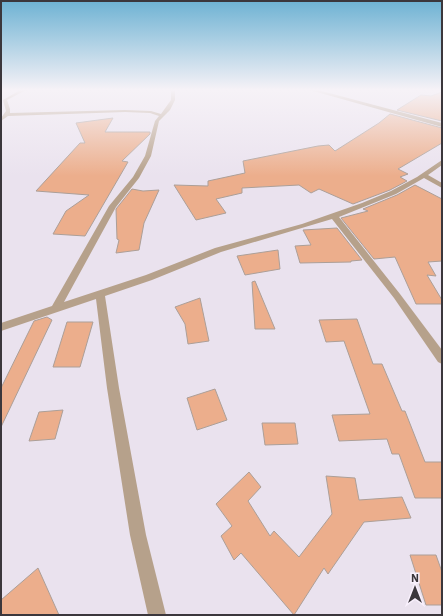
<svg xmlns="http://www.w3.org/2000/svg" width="443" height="616" font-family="'IBM Plex Sans',sans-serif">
  <rect width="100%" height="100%" fill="#eae2ee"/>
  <path fill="#ecae8c" stroke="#ac9f98" d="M 442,92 L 442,121 L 397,110 L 421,95 L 431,96 Z
    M 390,114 L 442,128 L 442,143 L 398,169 L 408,174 L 400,177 L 407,181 L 390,190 L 353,204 L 319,189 L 311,193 L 299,185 L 242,188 L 242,193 L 216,199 L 226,213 L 196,220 L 174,185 L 208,186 L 208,181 L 245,173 L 243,161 L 318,146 L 329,145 L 335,151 L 379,123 Z
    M 113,118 L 105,132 L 150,132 L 150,134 L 122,161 L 128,162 L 85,236 L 53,234 L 66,211 L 89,195 L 36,191 L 80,143 L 85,143 L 76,123 Z
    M 415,185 L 442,199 L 442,261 L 428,262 L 436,276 L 427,275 L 442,300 L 442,304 L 416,304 L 395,257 L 374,259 L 341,218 L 368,211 L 363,209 L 397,195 Z
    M 132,189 L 143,191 L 159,190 L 144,223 L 139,250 L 116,253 L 119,240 L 117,239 L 116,209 Z
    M 337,228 L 362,260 L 351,261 L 351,262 L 300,263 L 295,246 L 311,245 L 303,230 Z
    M 278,250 L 280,269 L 245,275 L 237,256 Z
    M 255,281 L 275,329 L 255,329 L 252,282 Z
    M 200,298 L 209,341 L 188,344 L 185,324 L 175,307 Z
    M 47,317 L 52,320 L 1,427 L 1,388 L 34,321 Z
    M 357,319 L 373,364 L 382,364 L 402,411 L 405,411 L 425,462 L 442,462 L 442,498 L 415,498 L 399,454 L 392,454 L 387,439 L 339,441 L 332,415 L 370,414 L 344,341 L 326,342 L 319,320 Z
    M 67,322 L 93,322 L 80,367 L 53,367 Z
    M 215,389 L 227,420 L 197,430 L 187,398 Z
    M 63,410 L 55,439 L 29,441 L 39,412 Z
    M 262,423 L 295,423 L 298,444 L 265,445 Z
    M 249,472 L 261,487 L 248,501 L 270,536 L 274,531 L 299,557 L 332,514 L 326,476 L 355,478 L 359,500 L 402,497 L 411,518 L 364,522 L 328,574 L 324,568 L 294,615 L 241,553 L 234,560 L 221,536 L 232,526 L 216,504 Z
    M 410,555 L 436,555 L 442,572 L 442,605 L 426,605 Z
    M 38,568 L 59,615 L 1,615 L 1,600 Z"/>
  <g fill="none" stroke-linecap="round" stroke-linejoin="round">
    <path fill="#b6a18b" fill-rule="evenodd" d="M 22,89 L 28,89 L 7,100 L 10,109 L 10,113 L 125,110 L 151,111 L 161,114 L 171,100 L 171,89 L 175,89 L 175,100 L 170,110 L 159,121 L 151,156 L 139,178 L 116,207 L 64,302 L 146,275 L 215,248 L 302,224 L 362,203 L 391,191 L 417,177 L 442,160 L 442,165 L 428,175 L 442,183 L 442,188 L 424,178 L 396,194 L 339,217 L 400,294 L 442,350 L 442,364 L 438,362 L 394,298 L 332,219 L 221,252 L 152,280 L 105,296 L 119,388 L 146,535 L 166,615 L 148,615 L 130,535 L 107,388 L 96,299 L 1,331 L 1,323 L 52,306 L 109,206 L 133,177 L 145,156 L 155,121 L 159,116 L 150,113 L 125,112 L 8,116 L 1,121 L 1,118 L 6,111 L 3,100 Z
      M 306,89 L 314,89 L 442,123 L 442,127 Z"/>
  </g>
  <linearGradient id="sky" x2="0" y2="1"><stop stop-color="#6db2d3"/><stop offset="0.51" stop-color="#f6f2f7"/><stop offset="1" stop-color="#f6f2f7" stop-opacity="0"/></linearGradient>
  <rect width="443" height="176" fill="url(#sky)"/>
  <rect width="443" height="616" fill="none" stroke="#3b373c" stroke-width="4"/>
  <g transform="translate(415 588)" stroke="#f8f0fc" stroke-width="3" paint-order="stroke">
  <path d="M0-3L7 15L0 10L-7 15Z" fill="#3b373c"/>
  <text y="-6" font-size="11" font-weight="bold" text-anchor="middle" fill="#3b373c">N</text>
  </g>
</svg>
